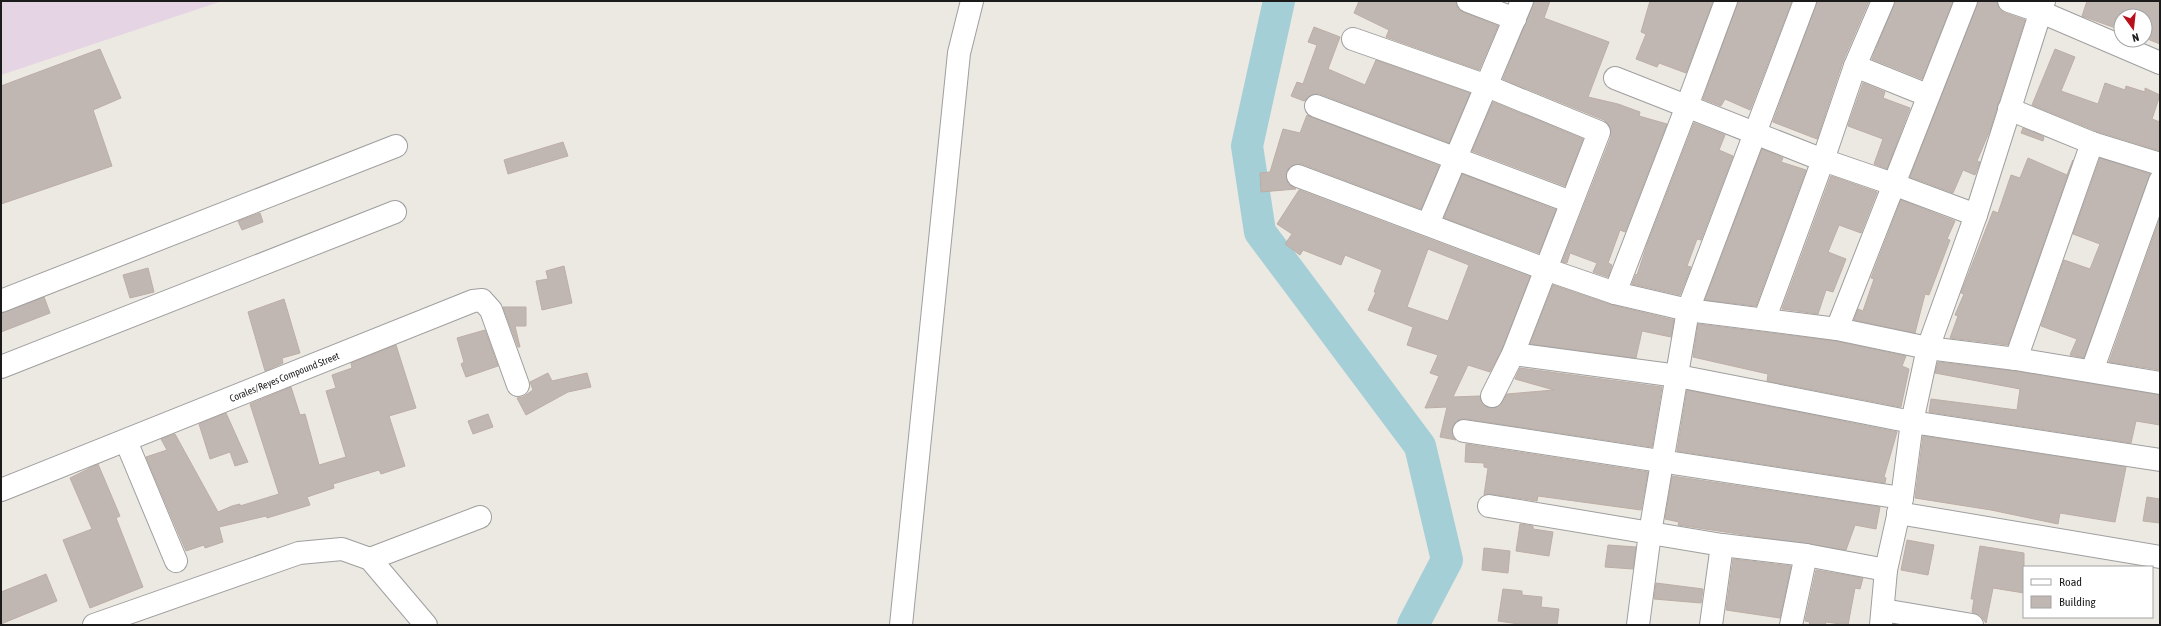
<svg xmlns="http://www.w3.org/2000/svg" width="2161" height="626" font-family="'Asap Condensed',sans-serif">
  <rect width="100%" height="100%" fill="#ece8e2"/>
  <path fill="#e5d4e3" d="M 1,1 L 222,1 L 1,75 Z"/>
  <g fill="none" stroke-linecap="round" stroke-linejoin="round">
    <path stroke="#a5cfd7" stroke-width="32" d="M 1279,1 L 1247,146 L 1260,232 L 1420,446 L 1447,560 L 1413,625"/>
  </g>
  <path fill="#c0b7b2" stroke="#bdaea5" fill-rule="evenodd" d="M 1359,1 L 1456,1 L 1458,9 L 1463,12 L 1498,26 L 1479,70 L 1386,37 L 1389,30 L 1354,13 Z
    M 1534,1 L 1550,1 L 1544,18 L 1609,42 L 1588,97 L 1618,104 L 1640,112 L 1639,116 L 1667,124 L 1625,232 L 1620,230 L 1608,263 L 1612,265 L 1608,277 L 1593,272 L 1597,263 L 1570,253 L 1567,263 L 1562,262 L 1611,137 L 1609,125 L 1604,120 L 1503,79 Z
    M 1650,1 L 1713,1 L 1686,73 L 1659,63 L 1657,67 L 1636,59 L 1646,34 L 1641,32 Z
    M 1738,1 L 1792,1 L 1750,110 L 1725,99 L 1721,106 L 1703,99 Z
    M 1817,1 L 1869,1 L 1843,61 L 1817,139 L 1773,122 Z
    M 1895,1 L 1953,1 L 1922,79 L 1872,59 Z
    M 1978,1 L 1997,1 L 1999,9 L 2005,13 L 2025,20 L 1990,130 L 1977,161 L 1980,162 L 1975,175 L 1963,170 L 1953,193 L 1910,177 Z
    M 2087,1 L 2160,1 L 2160,44 L 2145,38 L 2145,16 L 2121,16 L 2121,30 L 2082,16 Z
    M 1314,27 L 1340,37 L 1328,69 L 1365,85 L 1376,60 L 1470,93 L 1449,143 L 1320,94 L 1314,94 L 1304,101 L 1291,96 L 1297,82 L 1303,84 L 1317,45 L 1308,42 Z
    M 100,49 L 121,98 L 93,110 L 112,166 L 1,204 L 1,86 Z
    M 2055,49 L 2075,57 L 2061,91 L 2098,104 L 2105,83 L 2125,90 L 2126,86 L 2145,92 L 2145,88 L 2160,95 L 2152,119 L 2160,122 L 2160,151 L 2096,131 L 2032,105 Z
    M 1863,83 L 1885,92 L 1883,98 L 1910,108 L 1887,169 L 1874,164 L 1883,139 L 1848,126 Z
    M 1493,102 L 1583,139 L 1565,186 L 1472,151 Z
    M 1307,115 L 1439,166 L 1421,209 L 1302,164 L 1290,166 L 1286,172 L 1288,184 L 1296,189 L 1261,192 L 1260,173 L 1270,172 L 1283,129 L 1300,133 Z
    M 1694,123 L 1725,135 L 1719,150 L 1733,156 L 1701,240 L 1697,239 L 1687,266 L 1691,267 L 1680,295 L 1632,284 L 1636,274 L 1637,275 L 1648,242 Z
    M 2023,128 L 2044,137 L 2043,141 L 2021,133 Z
    M 563,142 L 568,156 L 508,174 L 504,160 Z
    M 1762,149 L 1783,158 L 1781,162 L 1806,170 L 1756,306 L 1705,300 Z
    M 2028,158 L 2067,175 L 2073,160 L 2008,345 L 1950,338 L 1958,316 L 1955,315 L 1964,294 L 1961,293 L 1993,211 L 1998,213 L 2011,175 L 2020,178 Z
    M 2100,158 L 2150,174 L 2084,358 L 2070,355 L 2077,339 L 2041,326 L 2064,260 L 2090,269 L 2100,244 L 2073,234 Z
    M 1462,174 L 1556,210 L 1539,253 L 1444,218 Z
    M 1831,176 L 1877,192 L 1861,233 L 1839,225 L 1828,252 L 1846,259 L 1833,292 L 1826,290 L 1818,314 L 1782,309 Z
    M 1299,190 L 1530,277 L 1502,349 L 1490,372 L 1468,365 L 1453,397 L 1480,396 L 1482,403 L 1487,407 L 1493,408 L 1499,406 L 1507,394 L 1554,390 L 1515,379 L 1520,368 L 1662,387 L 1652,447 L 1466,419 L 1459,420 L 1454,424 L 1452,430 L 1456,440 L 1440,437 L 1447,407 L 1425,408 L 1439,376 L 1430,373 L 1438,355 L 1407,345 L 1413,327 L 1368,310 L 1376,292 L 1374,292 L 1382,270 L 1345,255 L 1341,265 L 1303,250 L 1300,255 L 1285,244 L 1292,234 L 1277,224 ZM 1428,249 L 1469,265 L 1448,321 L 1407,307 Z
    M 1901,200 L 1955,221 L 1947,239 L 1950,240 L 1929,295 L 1925,294 L 1915,333 L 1854,320 L 1858,309 L 1863,311 L 1874,279 L 1871,278 Z
    M 260,213 L 263,222 L 242,230 L 238,221 Z
    M 2160,218 L 2160,370 L 2109,362 Z
    M 564,266 L 572,303 L 542,310 L 536,281 L 548,279 L 546,271 Z
    M 148,268 L 154,292 L 130,298 L 123,275 Z
    M 1553,285 L 1612,305 L 1674,320 L 1671,337 L 1642,331 L 1636,358 L 1530,344 Z
    M 44,297 L 50,313 L 1,332 L 1,313 Z
    M 284,299 L 300,353 L 282,358 L 283,363 L 265,371 L 248,312 Z
    M 503,307 L 526,307 L 526,326 L 515,326 L 520,347 L 518,347 Z
    M 1698,324 L 1835,341 L 1906,356 L 1902,366 L 1909,369 L 1901,407 L 1767,381 L 1768,374 L 1693,357 Z
    M 485,330 L 498,366 L 466,377 L 461,364 L 464,362 L 457,338 Z
    M 396,345 L 416,408 L 389,416 L 405,466 L 381,474 L 379,470 L 333,484 L 334,488 L 307,497 L 310,505 L 267,518 L 266,516 L 219,527 L 223,542 L 205,548 L 204,545 L 186,551 L 146,457 L 167,450 L 161,439 L 175,434 L 218,512 L 232,506 L 240,504 L 240,506 L 279,494 L 250,404 L 291,387 L 300,415 L 305,414 L 319,465 L 346,457 L 326,391 L 336,388 L 332,375 L 352,368 L 351,363 Z
    M 1938,362 L 2014,371 L 2160,395 L 2160,425 L 2136,421 L 2131,443 L 1929,412 L 1931,399 L 2017,410 L 2020,389 L 1935,373 Z
    M 548,373 L 552,381 L 587,373 L 591,387 L 568,392 L 526,415 L 517,398 L 523,397 L 533,390 L 530,382 Z
    M 1687,390 L 1897,432 L 1884,477 L 1886,478 L 1885,483 L 1677,451 Z
    M 226,413 L 248,462 L 235,466 L 230,452 L 210,459 L 199,424 Z
    M 488,414 L 493,427 L 473,434 L 468,421 Z
    M 1923,436 L 2126,467 L 2115,522 L 2060,513 L 2058,524 L 1991,510 L 1915,498 Z
    M 1466,444 L 1648,472 L 1641,510 L 1538,496 L 1537,501 L 1491,494 L 1484,495 L 1488,468 L 1484,467 L 1484,463 L 1465,462 Z
    M 98,464 L 120,516 L 116,518 L 143,587 L 90,608 L 63,540 L 92,529 L 70,478 Z
    M 1672,476 L 1880,507 L 1876,529 L 1855,525 L 1846,550 L 1678,525 L 1679,522 L 1665,519 Z
    M 2147,497 L 2160,499 L 2160,523 L 2143,521 Z
    M 1520,524 L 1533,526 L 1533,529 L 1553,532 L 1549,556 L 1516,551 Z
    M 1907,540 L 1934,545 L 1928,575 L 1901,570 Z
    M 1608,545 L 1636,547 L 1633,569 L 1605,567 Z
    M 1980,546 L 2024,553 L 2024,593 L 1993,588 L 1986,623 L 1980,615 L 1972,612 L 1974,599 L 1971,599 Z
    M 1484,548 L 1510,551 L 1508,573 L 1482,570 Z
    M 1733,559 L 1791,566 L 1780,618 L 1726,610 Z
    M 1816,570 L 1863,578 L 1860,589 L 1855,588 L 1848,625 L 1826,622 L 1825,625 L 1809,625 L 1810,622 L 1805,621 Z
    M 46,574 L 57,601 L 1,624 L 1,592 Z
    M 1656,583 L 1703,589 L 1701,603 L 1654,599 Z
    M 1503,589 L 1522,591 L 1522,595 L 1542,597 L 1541,607 L 1559,609 L 1557,625 L 1526,625 L 1498,621 Z"/>
  <g fill="none" stroke-linecap="round" stroke-linejoin="round">
    <g stroke="#9f9f9f" stroke-width="24">
      <g id="minor">
        <path d="M 1468,1 L 1515,19"/>
        <path d="M 2009,1 L 2041,12 L 2160,63"/>
        <path d="M 1353,39 L 1487,86 L 1599,132 L 1513,354 L 1492,396"/>
        <path d="M 1855,66 L 1927,95"/>
        <path d="M 1615,78 L 1823,160 L 1893,184 L 1976,215"/>
        <path d="M 1316,106 L 1571,202"/>
        <path d="M 2009,109 L 2092,143 L 2160,164"/>
        <path d="M 1298,176 L 1545,269 L 1615,293 L 1688,310 L 1837,329 L 1928,348 L 2016,359 L 2160,383"/>
        <path d="M 1428,224 L 1522,1"/>
        <path d="M 1615,293 L 1687,106 L 1726,1"/>
        <path d="M 1,301 L 396,146"/>
        <path d="M 1765,318 L 1823,160 L 1855,66 L 1883,1"/>
        <path d="M 1837,329 L 1966,1"/>
        <path d="M 1513,354 L 1678,376 L 1912,422 L 2160,460"/>
        <path d="M 2016,359 L 2092,143"/>
        <path d="M 1,367 L 395,212"/>
        <path d="M 2092,371 L 2160,181"/>
        <path d="M 1464,431 L 1902,498"/>
        <path d="M 126,441 L 176,561"/>
        <path id="s1" d="M 1,490 L 473,301 L 482,300 L 491,310 L 518,385"/>
        <path d="M 1489,506 L 1722,545 L 1806,555 L 1886,570"/>
        <path d="M 1898,513 L 2160,557"/>
        <path d="M 370,559 L 480,517"/>
        <path d="M 1883,610 L 1972,625"/>
        <path d="M 94,625 L 299,553 L 342,549 L 370,559 L 426,625"/>
        <path d="M 901,625 L 959,53 L 972,1"/>
        <path d="M 1638,625 L 1650,533 L 1688,310 L 1805,1"/>
        <path d="M 1711,625 L 1722,545"/>
        <path d="M 1791,625 L 1806,555"/>
        <path d="M 1881,625 L 1886,570 L 1902,498 L 1912,422 L 1928,348 L 1976,215 L 2044,1"/>
      </g>
    </g>
    <use href="#minor" stroke="#fff" stroke-width="22"/>
  </g>
  <g text-anchor="middle" dominant-baseline="central" stroke-width="3.5" stroke-linejoin="round" paint-order="stroke">
    <g font-size="10" fill="#1b1b1b" stroke="#fff">
      <text stroke="none"><textPath href="#s1" startOffset="305">Corales/Reyes Compound Street</textPath></text>
    </g>
  </g>
  <rect width="2161" height="626" fill="none" stroke="#1b1b1b" stroke-width="4"/>
  <rect x="2023" y="566" width="130" height="52" fill="#ffffff" stroke="#a4a4a4"/>
  <rect x="2031" y="579" width="20" height="6" fill="#ffffff" stroke="#a4a4a4"/>
  <text x="2059" y="586" font-size="12" fill="#1b1b1b">Road</text>
  <rect x="2031" y="596" width="20" height="12" fill="#c0b7b2" stroke="#a4a4a4"/>
  <text x="2059" y="606" font-size="12" fill="#1b1b1b">Building</text>
  <g transform="translate(2133 28) rotate(165)"><circle r="19" fill="#ffffff" stroke="#a4a4a4"/>
  <path d="M0-3L7 15L0 10L-7 15Z" fill="#b80f1a"/>
  <text y="-6" font-size="11" font-weight="bold" text-anchor="middle" fill="#1b1b1b">N</text>
  </g>
</svg>
